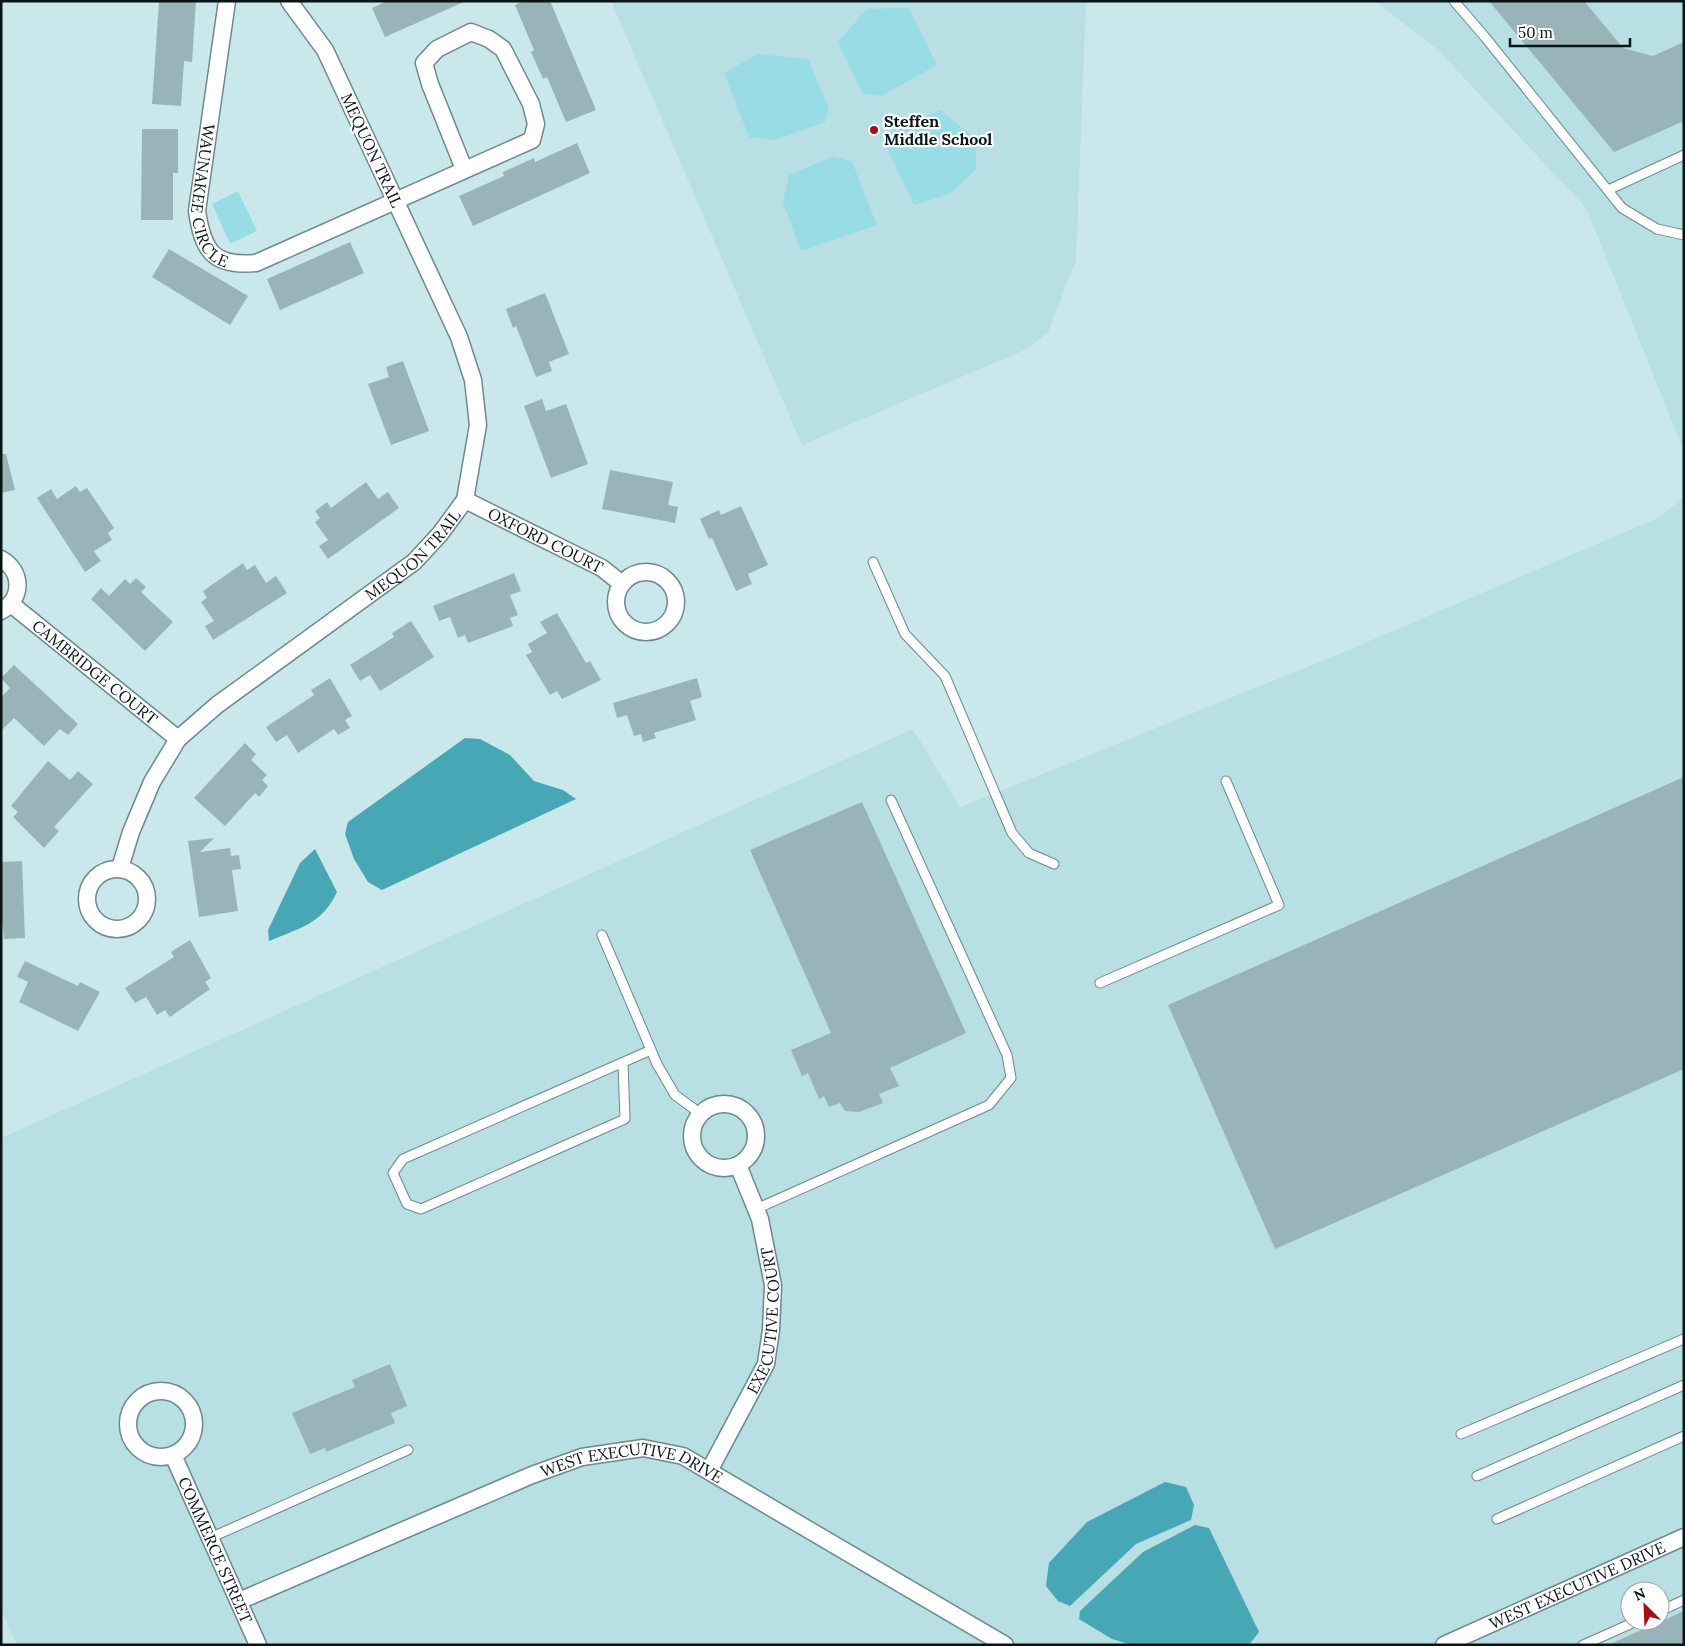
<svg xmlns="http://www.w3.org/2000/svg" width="1685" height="1646" font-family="Lora,serif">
  <rect width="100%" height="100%" fill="#cae8ec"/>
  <path fill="#b7dfe4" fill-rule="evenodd" d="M 611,1 L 1086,1 L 1076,260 L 1048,332 L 1027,349 L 802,445 Z
    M 1375,1 L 1684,1 L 1684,451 L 1586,208 L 1436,48 Z
    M 1684,496 L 1684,1645 L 17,1645 L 1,1610 L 1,1138 L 913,729 L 960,807 L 1325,660 L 1660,517 ZM 1630,1591 L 1660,1591 L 1660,1621 L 1630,1621 Z"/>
  <path fill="#98dce6" d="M 909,8 L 937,65 L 881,96 L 862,93 L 838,42 L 867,9 Z
    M 758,54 L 808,59 L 829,108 L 825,122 L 775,140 L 749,137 L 724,73 Z
    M 940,110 L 976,139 L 976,169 L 951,193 L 914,205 L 887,148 L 892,131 Z
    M 834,156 L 852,162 L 877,225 L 801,251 L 783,202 L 789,175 Z
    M 238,191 L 257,231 L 230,244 L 212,204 Z"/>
  <path fill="#47a7b4" d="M 465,738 L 480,739 L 510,755 L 534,781 L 563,790 L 576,799 L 382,890 L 368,882 L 354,859 L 345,834 L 348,822 Z
    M 315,849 L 337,892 C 322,924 300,928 269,941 L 268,930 L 300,863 Z
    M 1165,1482 L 1186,1487 L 1194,1505 L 1191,1520 L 1136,1544 L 1070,1606 L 1058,1601 L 1046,1586 L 1049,1563 L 1087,1522 Z
    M 1195,1525 L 1209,1528 L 1259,1632 L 1249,1645 L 1132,1645 L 1112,1639 L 1079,1619 L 1080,1611 L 1143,1552 Z"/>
  <path fill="#98b4b9" d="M 159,1 L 196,1 L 192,62 L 184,61 L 181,106 L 152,104 Z
    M 387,1 L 466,1 L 385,37 L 372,8 Z
    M 524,1 L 550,1 L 596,110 L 566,122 L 547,77 L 543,79 L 531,52 L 534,50 L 515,5 Z
    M 1489,1 L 1584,1 L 1623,48 L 1653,56 L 1684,42 L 1684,121 L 1614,152 Z
    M 142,129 L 178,129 L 178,173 L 173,173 L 173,220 L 141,220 Z
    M 577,143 L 590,173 L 473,226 L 459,196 L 504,176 L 503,172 L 534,158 L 535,162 Z
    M 350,242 L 364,273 L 280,310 L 267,279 Z
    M 169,249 L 248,296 L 230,325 L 152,277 Z
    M 545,293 L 569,354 L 549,362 L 552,371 L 536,377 L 516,326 L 513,328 L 506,309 Z
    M 403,361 L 429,431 L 391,445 L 368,384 L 389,377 L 386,367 Z
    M 542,399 L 546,411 L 566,404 L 588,464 L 551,478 L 524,406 Z
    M 1,454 L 6,454 L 15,490 L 1,493 Z
    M 610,470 L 673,482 L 668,505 L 678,507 L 675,523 L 602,509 Z
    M 366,482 L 378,499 L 388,492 L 399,508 L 328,559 L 319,546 L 328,540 L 315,522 L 320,518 L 315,511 L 327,502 L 331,508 Z
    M 76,486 L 80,492 L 87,488 L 114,528 L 108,533 L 112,540 L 94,551 L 101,561 L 85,572 L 37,498 L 51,489 L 57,499 Z
    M 741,506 L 768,565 L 748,574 L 752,584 L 736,591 L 712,538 L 709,539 L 700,519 L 719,510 L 721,515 Z
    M 243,563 L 247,570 L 255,565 L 266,583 L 276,576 L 287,593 L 213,640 L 205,626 L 214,621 L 201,602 L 207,598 L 203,591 Z
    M 514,573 L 521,591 L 510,595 L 518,615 L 510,618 L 513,626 L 468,643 L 465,635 L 458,638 L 450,617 L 439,621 L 433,606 Z
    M 136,578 L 146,587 L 141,592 L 173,622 L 145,651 L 91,599 L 101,588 L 109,596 L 125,579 L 130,584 Z
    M 557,613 L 586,663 L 590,661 L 601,680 L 562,699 L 557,691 L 550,695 L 526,655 L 532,652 L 528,644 L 547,633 L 540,622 Z
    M 411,621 L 434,657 L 380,691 L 370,675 L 360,681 L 350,665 L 394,637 L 392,633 Z
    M 14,665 L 78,724 L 68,735 L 60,729 L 44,746 L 14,718 L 1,731 L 1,697 L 10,688 L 1,678 Z
    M 330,678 L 352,716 L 345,720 L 350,728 L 338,735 L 334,729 L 298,753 L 287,735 L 276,742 L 266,727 L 314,695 L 311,690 Z
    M 697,678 L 702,697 L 690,701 L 696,720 L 654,733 L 656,738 L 643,742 L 641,734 L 634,736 L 627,715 L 617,718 L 613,703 Z
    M 245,743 L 256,754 L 251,760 L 267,775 L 262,780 L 268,786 L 259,797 L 255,793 L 225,826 L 194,798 Z
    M 48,761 L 70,780 L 78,771 L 93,784 L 54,827 L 59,831 L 44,848 L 13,817 L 18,812 L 11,806 Z
    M 1684,777 L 1684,1069 L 1275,1249 L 1168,1005 Z
    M 862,802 L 966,1033 L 890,1068 L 899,1086 L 879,1094 L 883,1103 L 859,1112 L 845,1111 L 840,1103 L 829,1107 L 824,1096 L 819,1099 L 808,1073 L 802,1076 L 791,1050 L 831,1033 L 750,850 Z
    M 214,838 L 200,852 L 230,848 L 231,856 L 239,855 L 241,869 L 232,870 L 238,911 L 199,917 L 188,841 Z
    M 22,861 L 25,938 L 4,939 L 3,926 L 1,926 L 1,862 Z
    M 190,940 L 211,978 L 205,982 L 210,989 L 170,1017 L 165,1010 L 157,1015 L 146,997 L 135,1003 L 125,988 L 174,957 L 171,952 Z
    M 25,961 L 78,986 L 80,982 L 100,992 L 78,1031 L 19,1002 L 28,982 L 17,977 Z
    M 390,1364 L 407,1406 L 391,1413 L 395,1423 L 326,1452 L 325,1448 L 310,1454 L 292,1413 L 355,1387 L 352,1380 Z
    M 1684,1611 L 1684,1645 L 1608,1645 Z"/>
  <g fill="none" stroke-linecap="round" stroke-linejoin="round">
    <g stroke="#6d898d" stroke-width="11">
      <path id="service" d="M 1454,1 L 1485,37 L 1622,208 L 1657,229 L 1684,235
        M 1608,190 L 1684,155
        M 873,562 L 905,634 L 945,676 L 1012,833 L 1029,853 L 1054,864
        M 602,935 L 657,1064 L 675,1095 L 701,1114
        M 1100,983 L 1279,905 L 1226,781
        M 623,1063 L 625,1119 L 421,1209 L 407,1204 L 393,1173 L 403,1159 L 651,1050
        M 756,1209 L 989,1105 L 1011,1078 L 1007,1055 L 891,800
        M 1461,1434 L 1684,1339
        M 1477,1476 L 1684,1385
        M 1497,1519 L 1684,1436
        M 210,1538 L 408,1450
        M 1660,1611 L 1684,1600
        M 1583,1645 L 1637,1621"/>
    </g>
    <g stroke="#6d898d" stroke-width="19">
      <g id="minor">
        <path id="s1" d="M 227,1 L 197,211 C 203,251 213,267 256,263 L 532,140 L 536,124 L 531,104 L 503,49 L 489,39 L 471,32 L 437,49 L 424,63 L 430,84 L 464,169"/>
        <path id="s2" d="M 465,500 L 602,568 L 622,584"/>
        <path d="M 1,559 C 23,571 23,599 1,611"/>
        <circle cx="646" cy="602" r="30"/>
        <path id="s3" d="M 11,604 L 178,739"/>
        <path id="s4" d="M 120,868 L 131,832 L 152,782 L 178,739 L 217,705 L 414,562 L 440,534 L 465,500 L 478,425 L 473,380 L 459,337 L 325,50 L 289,1"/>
        <circle cx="117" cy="899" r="30"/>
        <circle cx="724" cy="1136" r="32"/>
        <circle cx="161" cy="1424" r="33"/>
        <path id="s5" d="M 173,1455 L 258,1645"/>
        <path id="s6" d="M 709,1471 L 766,1364 L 771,1330 L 773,1285 L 760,1219 L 738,1165"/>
        <path id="s7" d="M 239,1601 L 532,1475 L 582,1457 L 643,1448 L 683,1456 L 1005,1645"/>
        <path id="s8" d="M 1444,1645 L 1684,1537"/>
      </g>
    </g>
    <use href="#service" stroke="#fff" stroke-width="9"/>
    <use href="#minor" stroke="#fff" stroke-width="16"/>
  </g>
  <circle fill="#a50f13" stroke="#fff" stroke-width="2" cx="874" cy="130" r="5"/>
  <g text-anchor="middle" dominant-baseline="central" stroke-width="4.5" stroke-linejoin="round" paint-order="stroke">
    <g font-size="16" font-weight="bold" fill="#091415" stroke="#fff" text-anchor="start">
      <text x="884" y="121">Steffen<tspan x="884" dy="18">Middle School</tspan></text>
    </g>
    <g font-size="16" fill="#091415" stroke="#fff">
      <text transform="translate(372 150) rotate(65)">MEQUON TRAIL</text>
      <text stroke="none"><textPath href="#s1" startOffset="200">WAUNAKEE CIRCLE</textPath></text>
      <text stroke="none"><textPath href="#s2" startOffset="90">OXFORD COURT</textPath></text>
      <text stroke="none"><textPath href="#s4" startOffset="441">MEQUON TRAIL</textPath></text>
      <text stroke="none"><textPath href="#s3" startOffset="108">CAMBRIDGE COURT</textPath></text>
      <text stroke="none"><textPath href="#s6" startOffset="164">EXECUTIVE COURT</textPath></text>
      <text stroke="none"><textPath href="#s7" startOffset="424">WEST EXECUTIVE DRIVE</textPath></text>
      <text stroke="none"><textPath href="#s5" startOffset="104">COMMERCE STREET</textPath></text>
      <text stroke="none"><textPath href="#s8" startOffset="146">WEST EXECUTIVE DRIVE</textPath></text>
    </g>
  </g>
  <rect width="1685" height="1646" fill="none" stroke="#091415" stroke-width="5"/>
  <g transform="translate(1645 1606) rotate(336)"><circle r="24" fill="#ffffff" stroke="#9da1a1"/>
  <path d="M0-4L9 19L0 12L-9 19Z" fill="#a50f13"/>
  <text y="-8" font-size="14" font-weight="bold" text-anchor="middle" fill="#091415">N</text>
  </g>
  <path d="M1510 38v8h120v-8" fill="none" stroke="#091415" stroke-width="2.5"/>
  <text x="1518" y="38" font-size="15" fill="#091415" stroke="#ffffff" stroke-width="4" paint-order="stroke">50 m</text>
</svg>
